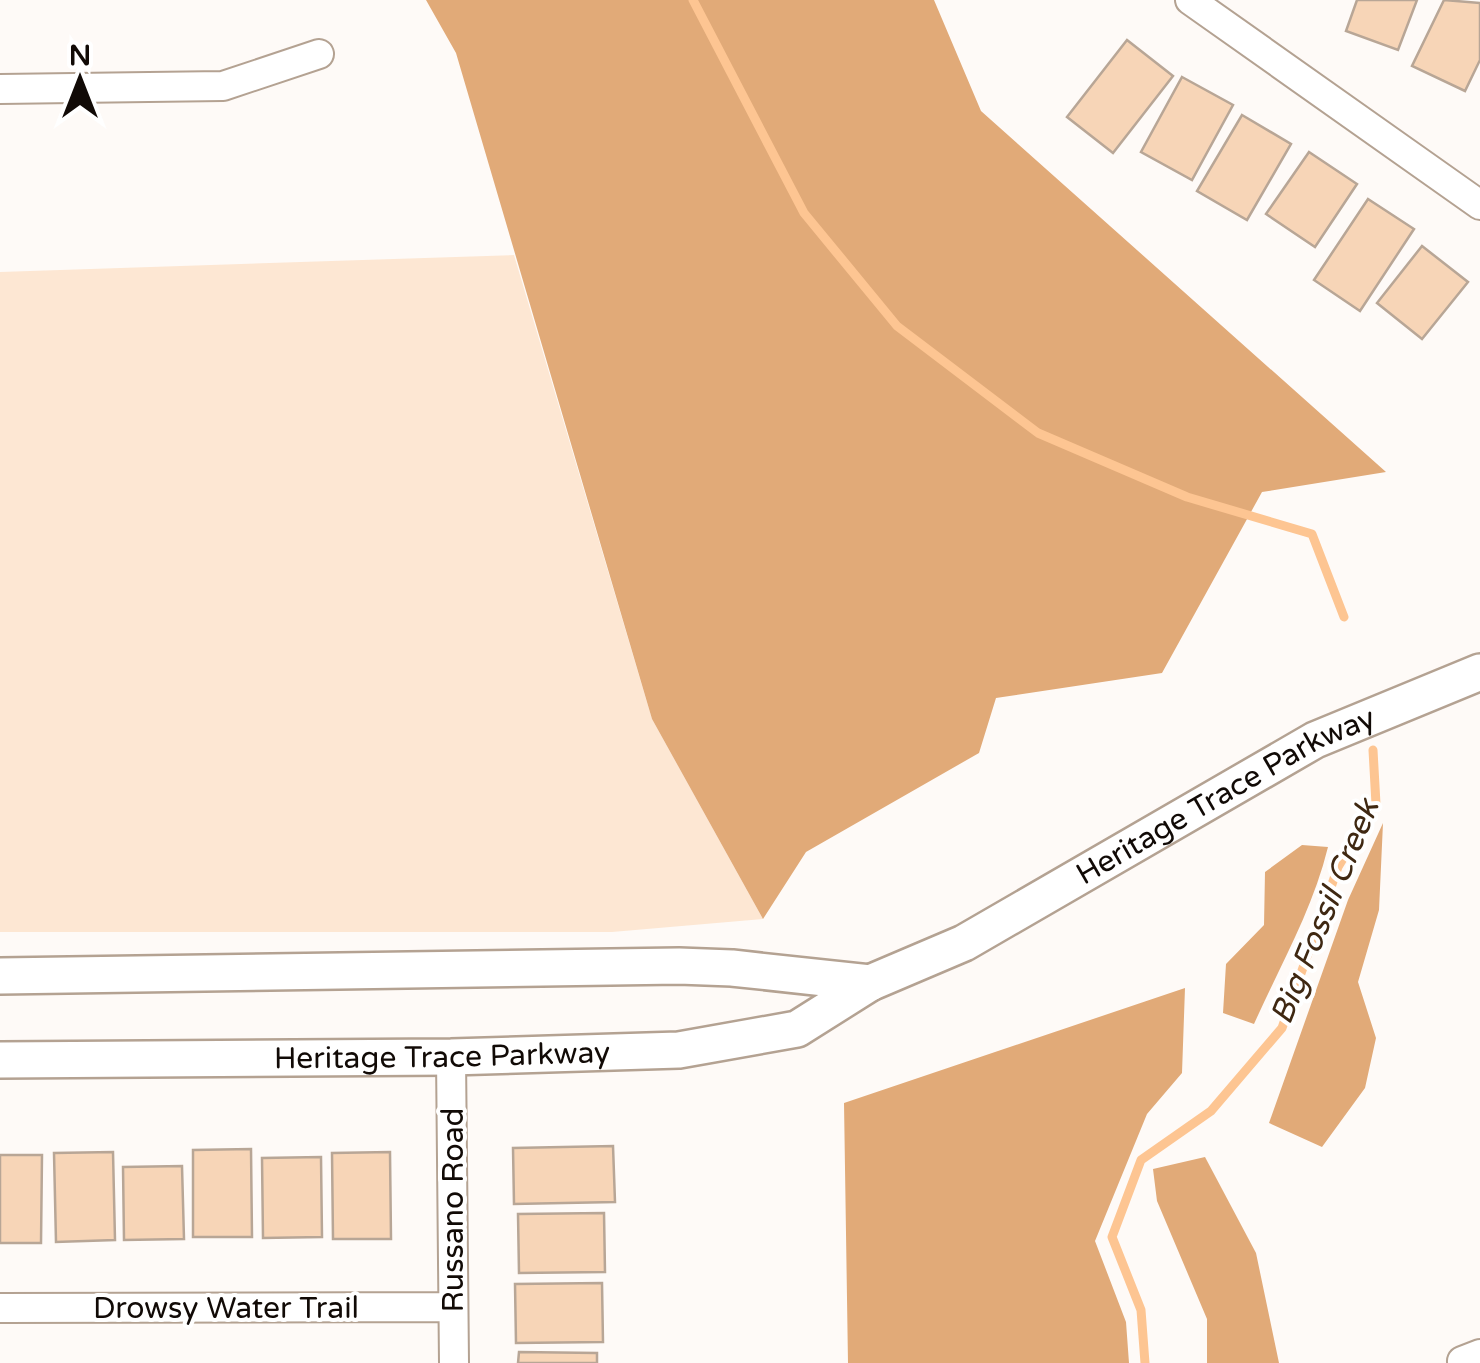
<svg xmlns="http://www.w3.org/2000/svg" width="1480" height="1363" font-family="'Varela Round',sans-serif">
  <rect width="100%" height="100%" fill="#fefaf7"/>
  <path fill="#fde7d3" d="M 514,255 L 652,719 L 763,919 L 612,932 L 0,932 L 0,272 Z"/>
  <path fill="#e1aa78" d="M 426,0 L 934,0 L 981,111 L 1386,472 L 1262,492 L 1162,673 L 996,698 L 979,753 L 806,852 L 763,919 L 652,719 L 456,53 Z
    M 1383,823 L 1379,910 L 1358,982 L 1376,1038 L 1365,1088 L 1322,1147 L 1269,1123 L 1348,900 Z
    M 1302,845 L 1328,847 C 1313,909 1280,966 1254,1024 L 1223,1013 L 1226,964 L 1264,925 L 1265,872 Z
    M 1185,988 L 1182,1073 L 1147,1114 L 1095,1241 L 1126,1322 L 1129,1363 L 848,1363 L 844,1103 Z
    M 1205,1157 L 1256,1253 L 1279,1363 L 1207,1363 L 1207,1319 L 1157,1201 L 1153,1169 Z"/>
  <g fill="none" stroke-linecap="round" stroke-linejoin="round">
    <path stroke="#fdc592" stroke-width="9" d="M 693,0 L 804,213 L 897,326 L 1038,433 L 1187,497 L 1312,534 L 1344,617
      M 1145,1363 L 1141,1310 L 1112,1237 L 1141,1160 L 1211,1111 L 1282,1028 L 1338,867 L 1376,804 L 1373,750"/>
  </g>
  <path fill="#f7d5b7" stroke="#b8a696" stroke-width="2.5" d="M 1357,0 L 1417,0 L 1398,50 L 1346,31 Z
    M 1444,0 L 1480,3 L 1480,60 L 1465,91 L 1412,66 Z
    M 1127,40 L 1173,76 L 1113,153 L 1067,117 Z
    M 1182,77 L 1233,105 L 1192,180 L 1141,152 Z
    M 1242,115 L 1291,144 L 1247,220 L 1197,191 Z
    M 1309,152 L 1357,184 L 1315,247 L 1266,214 Z
    M 1368,199 L 1414,229 L 1360,311 L 1314,280 Z
    M 1422,246 L 1468,282 L 1422,339 L 1377,303 Z
    M 613,1146 L 615,1202 L 514,1204 L 513,1148 Z
    M 251,1149 L 252,1237 L 193,1237 L 193,1150 Z
    M 113,1152 L 115,1240 L 56,1242 L 54,1153 Z
    M 390,1152 L 391,1239 L 333,1239 L 332,1153 Z
    M 0,1155 L 42,1155 L 41,1243 L 0,1243 Z
    M 321,1157 L 322,1237 L 263,1238 L 262,1158 Z
    M 182,1166 L 184,1239 L 124,1240 L 123,1167 Z
    M 604,1213 L 605,1272 L 519,1273 L 518,1214 Z
    M 602,1283 L 603,1342 L 516,1343 L 515,1284 Z
    M 519,1352 L 597,1353 L 597,1363 L 518,1363 Z"/>
  <g fill="none" stroke-linecap="round" stroke-linejoin="round">
    <g stroke="#b4a292" stroke-width="32">
      <path id="minor" d="M 1190,0 L 1480,205
        M 0,89 L 223,86 L 319,54
        M 451,1057 L 454,1363
        M 0,1308 L 453,1307
        M 1462,1361 L 1480,1354"/>
    </g>
    <g stroke="#b4a292" stroke-width="40">
      <g id="tertiary">
        <path d="M 0,976 L 679,966 L 732,968 L 870,983"/>
        <path id="s1" d="M 0,1060 L 451,1057 L 679,1050 L 797,1029 L 870,983 L 964,943 L 1315,740 L 1480,672"/>
      </g>
    </g>
    <use href="#minor" stroke="#fff" stroke-width="28"/>
    <use href="#tertiary" stroke="#fff" stroke-width="35"/>
  </g>
  <g text-anchor="middle" dominant-baseline="central" stroke-width="8" stroke-linejoin="round" paint-order="stroke">
    <g font-size="30" fill="#110a06" stroke="#fff">
      <text stroke="none"><textPath href="#s1" startOffset="1288">Heritage Trace Parkway</textPath></text>
      <text stroke="none"><textPath href="#s1" startOffset="442">Heritage Trace Parkway</textPath></text>
      <text transform="translate(453 1210) rotate(-90)">Russano Road</text>
      <text x="226" y="1308">Drowsy Water Trail</text>
    </g>
    <g font-size="32" font-style="italic" fill="#3f2812" stroke="#fff">
      <text transform="translate(1325 912) rotate(-68)">Big Fossil Creek</text>
    </g>
  </g>
  <g transform="translate(80 80)" stroke="#ffffff" stroke-width="8" paint-order="stroke">
  <path d="M0-8L18 38L0 25L-18 38Z" fill="#110a06"/>
  <text y="-15" font-size="28" font-weight="bold" text-anchor="middle" fill="#110a06">N</text>
  </g>
</svg>
